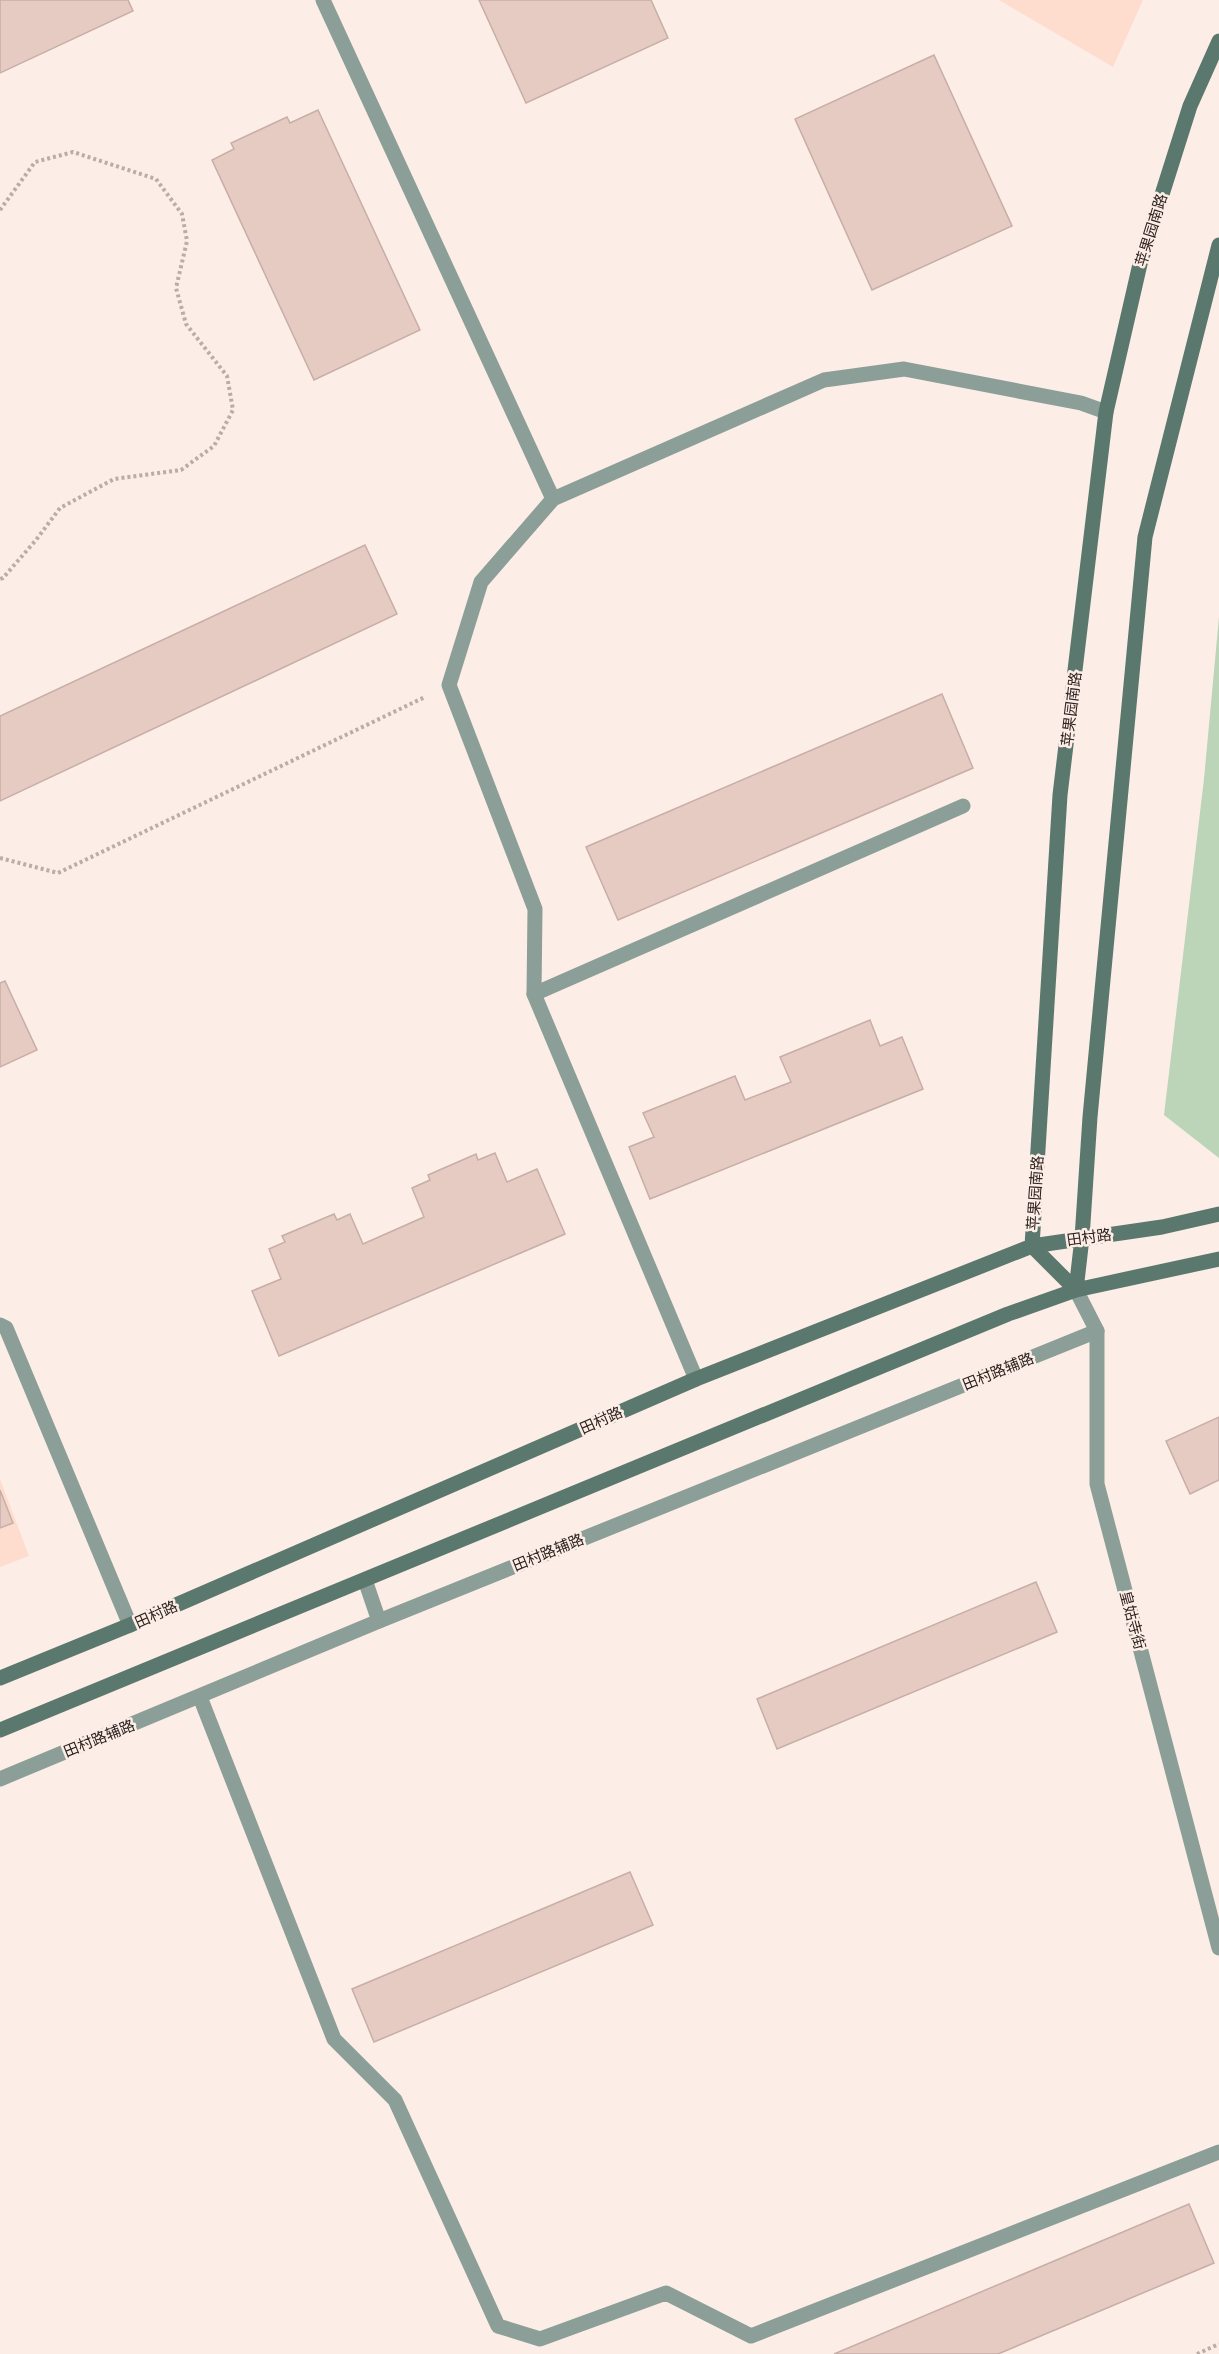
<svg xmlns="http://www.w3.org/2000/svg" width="1219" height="2354" font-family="'PT Sans Narrow','Noto Sans SC',sans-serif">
  <rect width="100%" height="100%" fill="#fdede7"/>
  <path fill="#feddcf" d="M 999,0 L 1143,0 L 1113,67 Z
    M 0,1479 L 29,1556 L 0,1567 Z"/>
  <path fill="#bcd4b7" d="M 1219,617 L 1219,1158 L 1164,1115 L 1204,779 Z"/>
  <path fill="#e5cbc2" stroke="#c7aea6" stroke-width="1.5" d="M 0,0 L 128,0 L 133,11 L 0,73 Z
    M 479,0 L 651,0 L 668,38 L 526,103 Z
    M 934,55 L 1012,226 L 872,290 L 795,119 Z
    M 318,110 L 420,330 L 314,380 L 212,160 L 234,149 L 231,143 L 287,117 L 290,123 Z
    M 365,545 L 397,614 L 0,801 L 0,716 Z
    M 942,694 L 973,768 L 618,920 L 586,847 Z
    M 5,981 L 37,1050 L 0,1067 L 0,983 Z
    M 870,1020 L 880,1046 L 902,1037 L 923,1089 L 650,1199 L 629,1147 L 654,1137 L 643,1113 L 735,1076 L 745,1100 L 791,1082 L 780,1057 Z
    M 495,1153 L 507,1182 L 537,1169 L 565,1234 L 279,1356 L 252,1291 L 281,1279 L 269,1249 L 285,1242 L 282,1236 L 334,1214 L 337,1220 L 350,1214 L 363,1244 L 424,1217 L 412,1188 L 430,1180 L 428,1175 L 476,1154 L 478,1160 Z
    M 1219,1417 L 1219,1480 L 1190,1494 L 1166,1441 Z
    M 0,1490 L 13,1523 L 0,1528 Z
    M 1036,1582 L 1057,1632 L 777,1749 L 757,1699 Z
    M 630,1872 L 653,1925 L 374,2042 L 352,1989 Z
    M 1189,2204 L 1214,2263 L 998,2354 L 834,2354 Z"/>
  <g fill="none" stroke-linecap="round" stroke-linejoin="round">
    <path stroke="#baaca6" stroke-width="4" stroke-dasharray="3 3" stroke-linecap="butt" d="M 0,210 L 35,162 L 73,152 L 156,179 L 182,214 L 187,241 L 176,288 L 186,324 L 227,376 L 233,410 L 214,446 L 181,470 L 114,479 L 60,508 L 36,540 L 3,578 L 0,579
      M 0,858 L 58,873 L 425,697
      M 1197,2354 L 1219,2344"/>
    <path stroke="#8b9f98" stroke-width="15" d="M 534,994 L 963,806
      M 0,1325 L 6,1328 L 130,1625"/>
    <path stroke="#8b9f98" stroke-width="15" d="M 323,0 L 553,499 L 824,380 L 904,369 L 1081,403 L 1106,412
      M 553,499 L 481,582 L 449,685 L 535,909 L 534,994 L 696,1379
      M 1076,1290 L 1097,1331 L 1097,1484 L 1219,1948
      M 365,1580 L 379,1621
      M 200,1697 L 334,2039 L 395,2100 L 498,2326 L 540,2339 L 666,2293 L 751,2336 L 1219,2152"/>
    <path stroke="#8b9f98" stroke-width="15" d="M 0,1779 L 379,1621 L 1097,1331"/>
    <path stroke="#5b786e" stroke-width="15" d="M 1076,1290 L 1032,1246 L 1060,795 L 1106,412 L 1140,264 L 1190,106 L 1219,41
      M 1076,1290 L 1082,1238 L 1090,1117 L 1145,537 L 1219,245
      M 0,1678 L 130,1625 L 696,1379 L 1032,1246 L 1162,1227 L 1219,1214
      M 0,1730 L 1008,1314 L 1076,1290 L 1219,1259"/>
  </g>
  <g text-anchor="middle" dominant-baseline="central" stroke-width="5" stroke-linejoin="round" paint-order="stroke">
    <g font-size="15" fill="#2d231f" stroke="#fdede7">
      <text transform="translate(1151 230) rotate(-73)">苹果园南路</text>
      <text transform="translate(1071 709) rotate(-83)">苹果园南路</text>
      <text transform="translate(1035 1193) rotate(-86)">苹果园南路</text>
      <text transform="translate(1089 1237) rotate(-8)">田村路</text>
      <text transform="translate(998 1371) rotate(-22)">田村路辅路</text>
      <text transform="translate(601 1420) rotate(-24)">田村路</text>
      <text transform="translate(548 1552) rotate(-22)">田村路辅路</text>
      <text transform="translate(156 1614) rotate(-24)">田村路</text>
      <text transform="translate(1133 1620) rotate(75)">皇姑寺街</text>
      <text transform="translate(99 1738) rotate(-22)">田村路辅路</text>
    </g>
  </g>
</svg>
